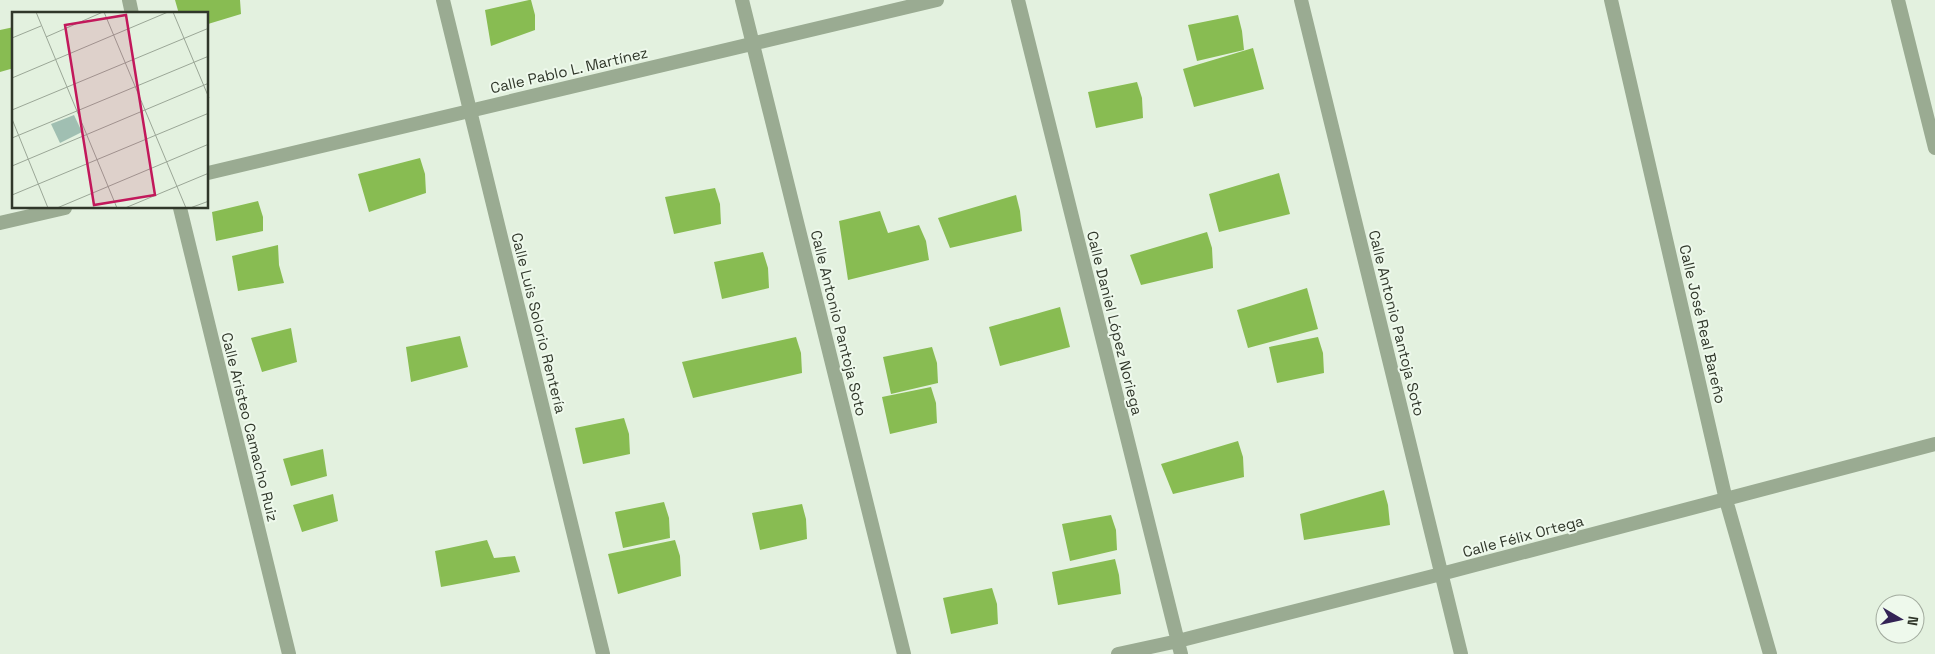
<svg xmlns="http://www.w3.org/2000/svg" width="1935" height="654" font-family="'Space Grotesk',sans-serif">
  <rect width="100%" height="100%" fill="#e3f1df"/>
  <path fill="#88bc52" d="M 175,0 L 240,0 L 241,14 L 208,24 L 208,14 L 179,14 Z
    M 529,0 L 531,0 L 535,15 L 535,30 L 491,46 L 485,10 Z
    M 1238,15 L 1242,31 L 1244,50 L 1197,61 L 1188,25 Z
    M 14,27 L 14,68 L 0,72 L 0,30 Z
    M 1253,48 L 1264,89 L 1194,107 L 1183,69 Z
    M 1137,82 L 1142,98 L 1143,118 L 1096,128 L 1088,92 Z
    M 420,158 L 425,174 L 426,193 L 369,212 L 358,174 Z
    M 1279,173 L 1290,214 L 1219,232 L 1209,194 Z
    M 715,188 L 720,204 L 721,224 L 674,234 L 665,197 Z
    M 1016,195 L 1020,211 L 1022,231 L 950,248 L 938,218 Z
    M 258,201 L 263,217 L 263,231 L 216,241 L 212,212 Z
    M 880,211 L 888,233 L 919,225 L 926,241 L 929,260 L 848,280 L 839,221 Z
    M 1207,232 L 1212,248 L 1213,268 L 1141,285 L 1130,255 Z
    M 278,245 L 279,265 L 284,283 L 238,291 L 232,256 Z
    M 763,252 L 768,268 L 769,288 L 722,299 L 714,262 Z
    M 1307,288 L 1318,329 L 1248,348 L 1237,310 Z
    M 1060,307 L 1070,347 L 1000,366 L 989,327 Z
    M 291,328 L 297,362 L 262,372 L 251,338 Z
    M 460,336 L 468,367 L 411,382 L 406,347 Z
    M 796,337 L 801,353 L 802,373 L 693,398 L 682,362 Z
    M 1318,337 L 1323,353 L 1324,373 L 1277,383 L 1269,347 Z
    M 932,347 L 937,363 L 938,383 L 891,394 L 883,357 Z
    M 931,387 L 936,403 L 937,423 L 890,434 L 882,397 Z
    M 624,418 L 629,434 L 630,454 L 583,464 L 575,428 Z
    M 1238,441 L 1243,457 L 1244,477 L 1173,494 L 1161,464 Z
    M 323,449 L 327,476 L 291,486 L 283,459 Z
    M 1384,490 L 1388,505 L 1390,525 L 1304,540 L 1300,514 Z
    M 333,494 L 338,521 L 302,532 L 293,505 Z
    M 664,502 L 669,518 L 670,538 L 623,548 L 615,512 Z
    M 802,504 L 806,519 L 807,539 L 760,550 L 752,513 Z
    M 1111,515 L 1116,530 L 1117,550 L 1070,561 L 1062,524 Z
    M 487,540 L 494,558 L 515,556 L 520,572 L 441,587 L 435,551 Z
    M 675,540 L 680,556 L 681,576 L 618,594 L 608,554 Z
    M 1115,559 L 1119,575 L 1121,594 L 1058,605 L 1052,572 Z
    M 992,588 L 997,604 L 998,624 L 951,634 L 943,598 Z"/>
  <g fill="none" stroke-linecap="round" stroke-linejoin="round">
    <path stroke="#9aab92" stroke-width="14" d="M 129,0 L 132,14
      M 443,0 L 603,654
      M 742,0 L 904,654
      M 1018,0 L 1181,654
      M 1301,0 L 1461,654
      M 1611,0 L 1726,500 L 1770,654
      M 1898,0 L 1935,148
      M 208,173 L 937,0
      M 180,208 L 289,654
      M 0,223 L 65,208
      M 1118,654 L 1178,641 L 1441,574 L 1935,444"/>
  </g>
  <g text-anchor="middle" dominant-baseline="central" stroke-width="4" stroke-linejoin="round" paint-order="stroke">
    <g font-size="15" fill="#30372a" stroke="#eef9ec">
      <text transform="translate(569 70) rotate(-13)">Calle Pablo L. Martínez</text>
      <text transform="translate(539 323) rotate(76)">Calle Luis Solorio Rentería</text>
      <text transform="translate(839 323) rotate(76)">Calle Antonio Pantoja Soto</text>
      <text transform="translate(1115 323) rotate(76)">Calle Daniel López Noriega</text>
      <text transform="translate(1397 323) rotate(76)">Calle Antonio Pantoja Soto</text>
      <text transform="translate(1703 324) rotate(77)">Calle José Real Bareño</text>
      <text transform="translate(250 427) rotate(76)">Calle Aristeo Camacho Ruiz</text>
      <text transform="translate(1523 536) rotate(-15)">Calle Félix Ortega</text>
    </g>
  </g>
  <g transform="translate(12 12)">
    <rect width="196" height="196" fill="#e3f1df"/>
    <path d="M 62,103 L 70,120 L 48,131 L 39,112 Z" fill="#a0bfb2"/>
    <path fill="none" stroke="#9ba797" stroke-width="1" d="M 24,0 L 105,196M 92,0 L 174,196M 161,0 L 197,86M 34,25 L 91,0M 0,26 L 29,14M 0,66 L 156,0M 0,98 L 197,16M 0,107 L 36,196M 0,126 L 197,44M 0,154 L 197,71M 0,183 L 197,101M 45,196 L 197,132M 113,196 L 197,161M 178,196 L 197,189"/>
    <path fill="#c2185b" fill-opacity="0.15" stroke="#c2185b" stroke-width="2.5" d="M 114,3 L 143,183 L 82,193 L 53,13 Z"/>
    <rect width="196" height="196" fill="none" stroke="#30372a" stroke-width="2.5"/>
  </g>
  <g transform="translate(1900 619) rotate(99)"><circle r="24" fill="#eef9ec" stroke="#a2ab9e"/>
  <path d="M0-4L9 19L0 12L-9 19Z" fill="#332355"/>
  <text y="-8" font-size="14" font-weight="bold" text-anchor="middle" fill="#30372a">N</text>
  </g>
</svg>
